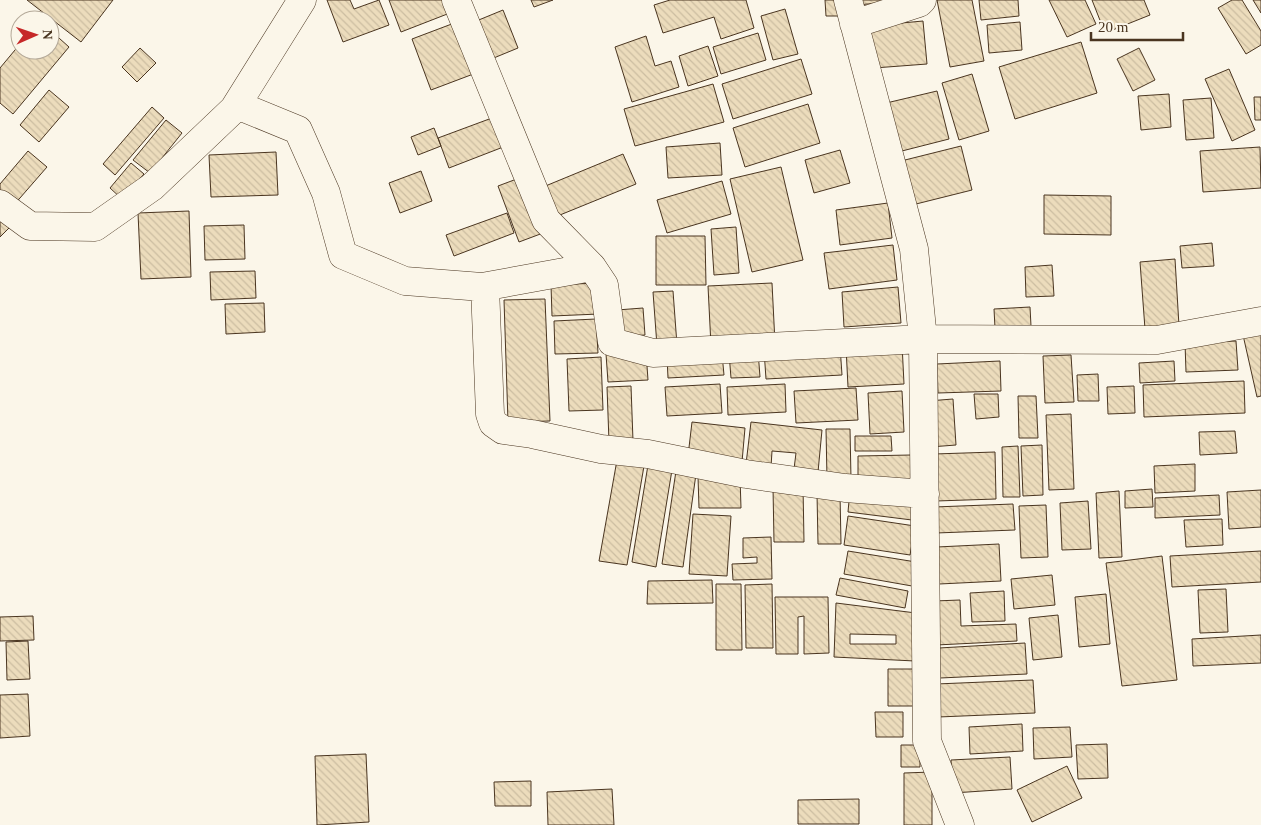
<svg xmlns="http://www.w3.org/2000/svg" width="1261" height="825" font-family="'Times New Roman',serif">
  <defs>
    <pattern id="building-back-hatch" width="6" height="6" patternUnits="userSpaceOnUse" patternTransform="scale(1.25)"><rect width="6" height="6" fill="#ecdcbc"/><path d="M-1 5l2 2M0 0l6 6M5-1l2 2" fill="none" stroke="#ccbda1"/></pattern>
  </defs>
  <rect width="100%" height="100%" fill="#fbf6e9"/>
  <path fill="url(#building-back-hatch)" stroke="#4a3520" fill-rule="evenodd" d="M 27,0 L 113,0 L 81,42 Z
    M 327,0 L 350,0 L 354,9 L 379,0 L 389,25 L 343,42 Z
    M 389,0 L 451,0 L 455,11 L 401,32 Z
    M 531,0 L 553,0 L 534,7 Z
    M 670,0 L 746,0 L 754,28 L 721,39 L 714,17 L 663,33 L 654,5 Z
    M 825,0 L 839,0 L 840,16 L 826,16 Z
    M 856,0 L 911,0 L 857,5 Z
    M 937,0 L 972,0 L 984,61 L 950,67 Z
    M 979,0 L 1018,0 L 1019,16 L 981,20 Z
    M 1049,0 L 1085,0 L 1096,24 L 1067,37 Z
    M 1092,0 L 1144,0 L 1150,15 L 1105,33 Z
    M 1232,0 L 1242,0 L 1261,31 L 1261,45 L 1246,54 L 1218,8 Z
    M 1253,0 L 1261,0 L 1261,13 Z
    M 785,9 L 798,54 L 773,60 L 761,16 Z
    M 503,10 L 518,48 L 484,62 L 469,24 Z
    M 923,21 L 927,64 L 874,68 L 870,26 Z
    M 457,22 L 476,73 L 431,90 L 412,39 Z
    M 1020,22 L 1022,50 L 989,53 L 987,25 Z
    M 50,30 L 69,47 L 13,114 L 0,103 L 0,68 L 20,44 L 20,50 L 50,50 Z
    M 758,33 L 766,60 L 721,74 L 713,47 Z
    M 646,36 L 655,66 L 671,61 L 679,87 L 632,102 L 615,47 Z
    M 1081,42 L 1097,93 L 1015,119 L 999,67 Z
    M 708,46 L 718,76 L 688,86 L 679,56 Z
    M 140,48 L 156,63 L 137,82 L 122,67 Z
    M 1139,48 L 1155,80 L 1133,91 L 1117,59 Z
    M 801,59 L 812,94 L 733,119 L 722,84 Z
    M 1229,69 L 1255,130 L 1232,141 L 1205,79 Z
    M 972,74 L 989,131 L 959,140 L 942,83 Z
    M 713,84 L 724,122 L 635,146 L 624,109 Z
    M 49,90 L 69,107 L 39,142 L 20,125 Z
    M 937,91 L 949,139 L 894,153 L 882,104 Z
    M 1169,94 L 1171,127 L 1141,130 L 1138,96 Z
    M 1254,97 L 1261,97 L 1261,120 L 1255,120 Z
    M 1211,98 L 1214,138 L 1186,140 L 1183,100 Z
    M 808,104 L 820,143 L 745,167 L 733,128 Z
    M 152,107 L 164,118 L 115,175 L 103,164 Z
    M 500,115 L 511,144 L 449,168 L 438,138 Z
    M 166,120 L 182,133 L 150,173 L 133,160 Z
    M 434,128 L 441,146 L 418,155 L 411,137 Z
    M 720,143 L 722,175 L 668,178 L 666,147 Z
    M 961,146 L 972,190 L 912,205 L 901,161 Z
    M 1260,147 L 1261,188 L 1203,192 L 1200,151 Z
    M 840,150 L 850,183 L 814,193 L 805,160 Z
    M 28,151 L 47,167 L 13,206 L 0,195 L 0,184 Z
    M 276,152 L 278,195 L 211,197 L 209,155 Z
    M 623,154 L 636,184 L 555,217 L 543,187 Z
    M 131,163 L 144,174 L 122,199 L 110,188 Z
    M 781,167 L 803,260 L 752,272 L 730,179 Z
    M 421,171 L 432,201 L 400,213 L 389,183 Z
    M 522,177 L 543,233 L 519,242 L 498,186 Z
    M 722,181 L 731,214 L 667,233 L 657,200 Z
    M 1044,195 L 1111,196 L 1111,235 L 1044,234 Z
    M 888,203 L 892,238 L 840,245 L 836,210 Z
    M 189,211 L 191,277 L 141,279 L 138,213 Z
    M 507,213 L 514,233 L 454,256 L 446,235 Z
    M 0,217 L 10,227 L 0,237 Z
    M 244,225 L 245,259 L 205,260 L 204,226 Z
    M 736,227 L 739,273 L 714,275 L 711,229 Z
    M 656,236 L 705,236 L 706,285 L 656,285 Z
    M 1212,243 L 1214,266 L 1182,268 L 1180,246 Z
    M 893,245 L 897,280 L 829,289 L 824,253 Z
    M 1175,259 L 1179,326 L 1145,329 L 1140,262 Z
    M 1052,265 L 1054,296 L 1026,297 L 1025,267 Z
    M 255,271 L 256,298 L 211,300 L 210,272 Z
    M 598,283 L 599,314 L 552,316 L 551,285 Z
    M 772,283 L 775,343 L 711,346 L 708,286 Z
    M 898,287 L 901,323 L 844,327 L 842,292 Z
    M 673,291 L 677,345 L 657,346 L 653,292 Z
    M 545,299 L 550,421 L 508,422 L 504,300 Z
    M 264,303 L 265,332 L 226,334 L 225,304 Z
    M 1030,307 L 1031,326 L 995,328 L 994,309 Z
    M 643,308 L 645,335 L 619,337 L 617,310 Z
    M 596,319 L 598,353 L 555,354 L 554,321 Z
    M 1261,331 L 1261,396 L 1257,397 L 1243,335 Z
    M 1236,341 L 1238,370 L 1186,372 L 1185,343 Z
    M 902,344 L 904,384 L 848,387 L 846,347 Z
    M 840,346 L 842,375 L 766,379 L 764,350 Z
    M 758,351 L 760,377 L 731,378 L 729,353 Z
    M 646,352 L 648,380 L 608,382 L 606,354 Z
    M 722,354 L 724,375 L 668,378 L 667,357 Z
    M 1071,355 L 1074,402 L 1045,403 L 1043,356 Z
    M 601,357 L 603,410 L 569,411 L 567,359 Z
    M 1000,361 L 1001,391 L 938,393 L 937,364 Z
    M 1174,361 L 1175,381 L 1140,383 L 1139,363 Z
    M 1098,374 L 1099,401 L 1078,401 L 1077,375 Z
    M 1244,381 L 1245,413 L 1144,417 L 1143,385 Z
    M 720,384 L 722,413 L 667,416 L 665,387 Z
    M 785,384 L 786,412 L 728,415 L 727,387 Z
    M 631,386 L 633,441 L 609,442 L 607,387 Z
    M 1134,386 L 1135,413 L 1108,414 L 1107,387 Z
    M 856,388 L 858,420 L 796,423 L 794,391 Z
    M 902,391 L 904,432 L 870,434 L 868,393 Z
    M 974,394 L 998,394 L 999,417 L 976,419 Z
    M 1018,396 L 1036,396 L 1038,438 L 1019,438 Z
    M 953,399 L 956,445 L 930,447 L 928,401 Z
    M 1071,414 L 1074,489 L 1049,490 L 1046,415 Z
    M 692,422 L 745,428 L 742,462 L 688,456 Z
    M 751,422 L 822,430 L 818,472 L 794,469 L 796,453 L 772,451 L 771,467 L 746,464 Z
    M 826,429 L 850,429 L 851,479 L 827,479 Z
    M 1235,431 L 1237,453 L 1200,455 L 1199,432 Z
    M 855,436 L 891,436 L 892,451 L 855,451 Z
    M 1042,445 L 1043,495 L 1023,496 L 1021,446 Z
    M 1018,446 L 1020,497 L 1003,497 L 1002,447 Z
    M 995,452 L 996,499 L 936,501 L 934,454 Z
    M 911,455 L 911,486 L 858,487 L 858,456 Z
    M 617,460 L 644,466 L 627,565 L 599,561 Z
    M 1195,464 L 1195,491 L 1155,493 L 1154,466 Z
    M 648,465 L 672,470 L 656,567 L 632,562 Z
    M 676,471 L 696,474 L 683,567 L 662,564 Z
    M 698,477 L 740,477 L 741,508 L 699,508 Z
    M 803,486 L 804,542 L 774,542 L 773,487 Z
    M 1152,489 L 1153,507 L 1125,508 L 1125,491 Z
    M 850,490 L 915,499 L 912,520 L 848,512 Z
    M 1261,490 L 1261,527 L 1229,529 L 1227,492 Z
    M 1119,491 L 1122,557 L 1099,558 L 1096,493 Z
    M 817,493 L 840,493 L 841,544 L 818,544 Z
    M 1219,495 L 1220,515 L 1155,518 L 1155,498 Z
    M 1088,501 L 1091,549 L 1062,550 L 1060,503 Z
    M 1013,504 L 1015,530 L 936,533 L 934,507 Z
    M 1046,505 L 1048,557 L 1021,558 L 1019,506 Z
    M 693,514 L 731,516 L 727,576 L 689,574 Z
    M 848,516 L 915,526 L 910,555 L 844,545 Z
    M 1222,519 L 1223,545 L 1186,547 L 1184,520 Z
    M 771,537 L 772,579 L 733,580 L 732,564 L 757,563 L 757,557 L 743,558 L 743,538 Z
    M 999,544 L 1001,581 L 939,584 L 937,547 Z
    M 848,551 L 916,562 L 912,586 L 844,574 Z
    M 1261,551 L 1261,582 L 1172,587 L 1170,556 Z
    M 1162,556 L 1177,680 L 1122,686 L 1106,563 Z
    M 1052,575 L 1055,605 L 1014,609 L 1011,579 Z
    M 840,578 L 908,591 L 905,608 L 836,595 Z
    M 712,580 L 713,603 L 647,604 L 648,581 Z
    M 716,584 L 741,584 L 742,650 L 716,650 Z
    M 772,584 L 773,648 L 746,648 L 745,585 Z
    M 1226,589 L 1228,632 L 1200,633 L 1198,590 Z
    M 1004,591 L 1005,621 L 972,622 L 970,593 Z
    M 1106,594 L 1110,644 L 1079,647 L 1075,597 Z
    M 775,597 L 828,597 L 829,653 L 804,654 L 804,616 L 798,617 L 798,654 L 776,654 Z
    M 960,600 L 961,626 L 1016,624 L 1017,641 L 936,645 L 934,601 Z
    M 836,603 L 916,613 L 915,661 L 834,657 ZM 850,634 L 896,635 L 896,644 L 850,644 Z
    M 1058,615 L 1062,657 L 1033,660 L 1029,618 Z
    M 33,616 L 34,640 L 0,641 L 0,617 Z
    M 1261,635 L 1261,663 L 1193,666 L 1192,639 Z
    M 28,641 L 30,679 L 7,680 L 6,642 Z
    M 1025,643 L 1027,674 L 940,678 L 939,648 Z
    M 888,669 L 916,669 L 917,706 L 888,706 Z
    M 1033,680 L 1035,713 L 938,717 L 936,684 Z
    M 28,694 L 30,736 L 0,738 L 0,695 Z
    M 875,712 L 903,712 L 903,737 L 876,737 Z
    M 1022,724 L 1023,751 L 970,754 L 969,727 Z
    M 1070,727 L 1072,757 L 1034,759 L 1033,728 Z
    M 1107,744 L 1108,778 L 1078,779 L 1076,745 Z
    M 901,745 L 920,745 L 920,767 L 901,767 Z
    M 366,754 L 369,822 L 317,825 L 315,756 Z
    M 1010,757 L 1012,789 L 953,793 L 951,760 Z
    M 1067,766 L 1082,798 L 1032,822 L 1017,790 Z
    M 932,772 L 932,825 L 904,825 L 904,773 Z
    M 531,781 L 531,806 L 495,806 L 494,782 Z
    M 612,789 L 614,825 L 548,825 L 547,792 Z
    M 859,799 L 859,824 L 798,824 L 798,800 Z"/>
  <g fill="none" stroke-linecap="round" stroke-linejoin="round">
    <g stroke="#4a3520" stroke-width="29">
      <path id="minor" d="M 456,0 L 546,220 L 592,267
        M 848,0 L 914,249 L 923,339 L 927,741 L 960,825
        M 854,24 L 919,3 L 922,0
        M 237,105 L 298,130 L 326,193 L 343,255 L 405,281 L 482,287 L 592,267 L 604,285 L 612,342 L 653,353 L 923,339 L 1157,340 L 1261,321
        M 0,204 L 30,226 L 95,227 L 152,187 L 234,109 L 302,0
        M 485,287 L 490,414 L 493,423 L 503,430 L 532,434 L 601,449 L 648,454 L 746,474 L 845,488 L 925,494"/>
    </g>
    <use href="#minor" stroke="#fbf6e9" stroke-width="28"/>
  </g>
  <g transform="translate(35 35) rotate(88)"><circle r="24" fill="#fbf6e9" stroke="#b4a999"/>
  <path d="M0-4L9 19L0 12L-9 19Z" fill="#c62828"/>
  <text y="-8" font-size="14" font-weight="bold" text-anchor="middle" fill="#4a3520">N</text>
  </g>
  <path d="M1091 32v8h92v-8" fill="none" stroke="#4a3520" stroke-width="2.5"/>
  <text x="1098" y="32" font-size="15" fill="#4a3520" stroke="#fbf6e9" stroke-width="4" paint-order="stroke">20 m</text>
</svg>
